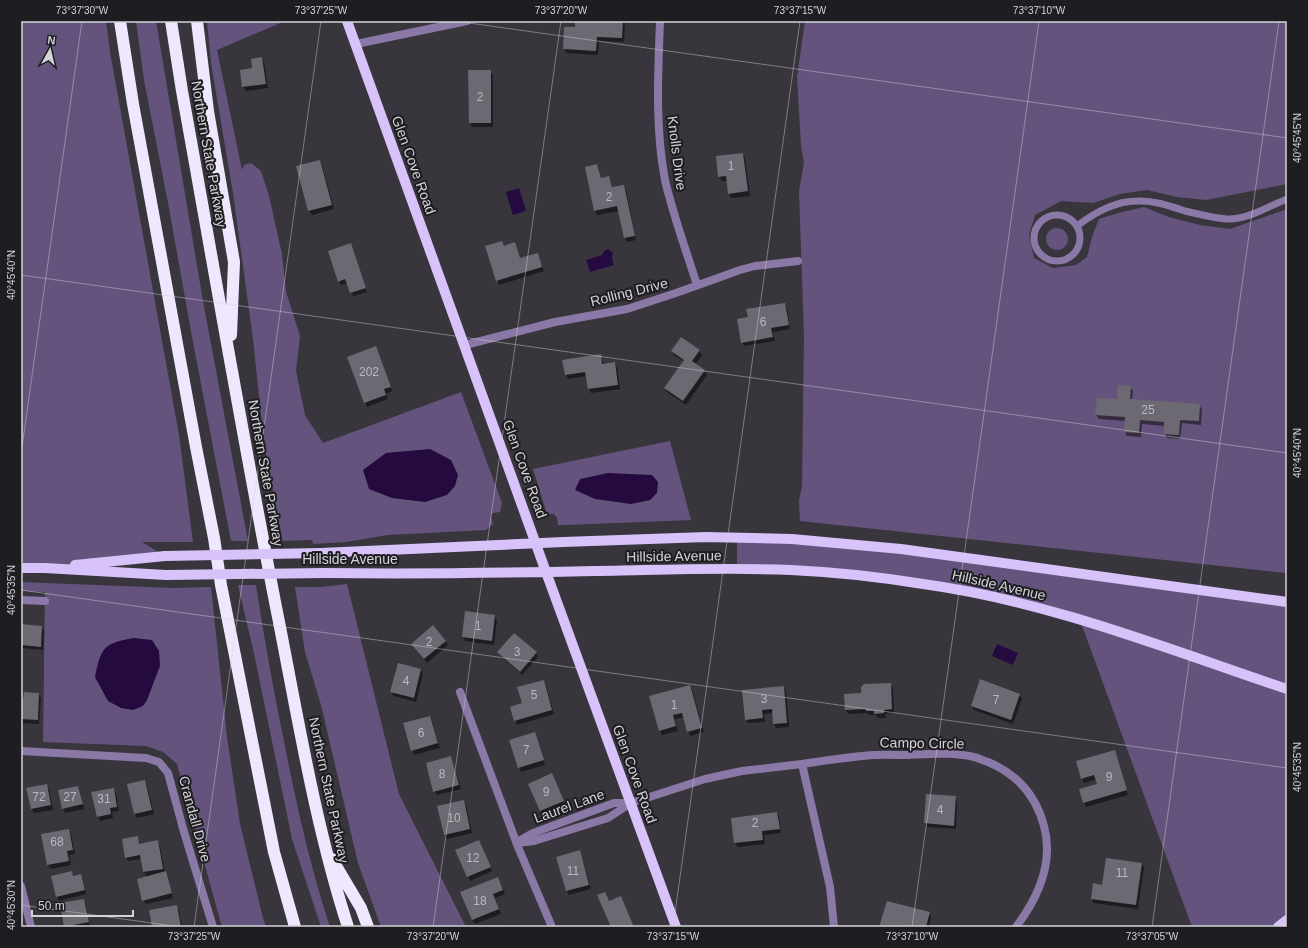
<svg xmlns="http://www.w3.org/2000/svg" width="1308" height="948" font-family="Arial,sans-serif">
  <rect width="100%" height="100%" fill="#38353d"/>
  <path fill="#64547d" d="M 21,21 L 106,21 L 110,52 L 179,435 L 193,542 L 142,542 L 165,556 L 45,568 L 21,568 Z
    M 136,21 L 156,21 L 203,301 L 248,541 L 231,541 L 192,337 L 169,208 L 144,80 Z
    M 207,21 L 285,21 L 217,50 L 242,170 L 244,165 L 251,163 L 261,171 L 269,196 L 282,254 L 286,292 L 300,336 L 296,371 L 305,415 L 323,443 L 461,392 L 502,503 L 500,512 L 493,513 L 491,516 L 493,524 L 486,530 L 388,535 L 346,542 L 313,544 L 312,540 L 282,541 L 264,443 L 253,339 L 233,193 L 211,63 Z
    M 805,21 L 1287,21 L 1287,184 L 1206,200 L 1177,197 L 1147,190 L 1120,194 L 1093,203 L 1061,201 L 1035,215 L 1029,235 L 1034,258 L 1053,268 L 1076,265 L 1087,257 L 1092,237 L 1099,219 L 1118,213 L 1144,207 L 1169,217 L 1200,225 L 1230,229 L 1287,209 L 1287,573 L 800,521 L 799,500 L 802,487 L 804,336 L 799,191 L 804,163 L 801,145 L 797,77 Z
    M1046 239a11 11 0 1 1 22 0a11 11 0 1 1-22 0Z
    M 670,441 L 691,520 L 567,525 L 558,525 L 557,518 L 554,514 L 547,514 L 533,469 Z
    M 737,537 L 792,539 L 1287,602 L 1287,927 L 1192,927 L 1080,620 L 925,584 L 737,569 Z
    M 21,582 L 173,588 L 211,587 L 227,737 L 240,824 L 262,914 L 266,927 L 222,927 L 177,764 L 163,752 L 146,746 L 43,742 L 45,592 L 21,591 Z
    M 347,584 L 399,794 L 466,927 L 381,927 L 358,863 L 321,705 L 305,652 L 295,587 L 322,587 Z
    M 238,585 L 256,585 C 264,637 273,689 284,741 C 296,803 310,866 330,927 L 321,927 L 292,839 L 255,658 Z"/>
  <path fill="#240a3f" d="M 519,188 L 526,211 L 513,215 L 506,192 Z
    M 608,249 L 613,253 L 612,259 L 614,265 L 590,272 L 586,260 L 602,255 L 604,251 Z
    M 430,449 L 451,460 L 458,475 L 455,486 L 447,495 L 425,502 L 392,498 L 369,489 L 363,470 L 386,453 Z
    M 608,473 L 652,475 L 658,482 L 657,493 L 650,500 L 631,504 L 595,499 L 575,490 L 580,479 Z
    M 134,638 L 152,640 L 159,651 L 160,666 L 147,700 L 143,706 L 133,710 L 121,708 L 108,701 L 95,677 C 101,648 103,643 134,638 Z
    M 997,644 L 1018,653 L 1013,665 L 992,656 Z"/>
  <path fill="#0007" d="M 576,21 L 624,21 L 625,23 L 624,42 L 599,41 L 598,55 L 567,53 L 564,49 L 576,28 Z
    M 262,58 L 264,62 L 268,88 L 246,91 L 243,87 L 241,71 L 253,69 Z
    M 490,71 L 493,75 L 493,127 L 472,127 L 470,123 Z
    M 743,154 L 745,158 L 750,196 L 731,198 L 729,194 L 727,181 L 722,181 L 719,177 L 717,157 Z
    M 320,161 L 322,165 L 334,209 L 312,215 L 309,211 Z
    M 597,165 L 599,169 L 601,179 L 609,177 L 613,188 L 623,186 L 626,190 L 636,240 L 627,242 L 625,238 L 619,211 L 597,215 L 595,211 L 586,168 Z
    M 351,245 L 367,292 L 353,296 L 348,283 L 341,285 L 339,281 Z
    M 486,247 L 504,247 L 520,259 L 537,254 L 544,271 L 499,285 Z
    M 784,304 L 787,308 L 790,329 L 773,332 L 775,341 L 744,346 L 742,342 L 749,318 Z
    M 378,351 L 392,391 L 386,394 L 388,399 L 367,407 L 348,357 Z
    M 672,351 L 699,351 L 702,355 L 695,365 L 704,371 L 707,375 L 686,405 L 667,392 L 665,388 L 684,361 L 674,355 Z
    M 600,355 L 604,365 L 614,363 L 617,367 L 620,389 L 591,393 L 589,389 L 587,376 L 568,379 L 566,375 L 564,361 Z
    M 1130,387 L 1133,391 L 1132,400 L 1199,405 L 1202,409 L 1201,425 L 1182,423 L 1180,439 L 1167,438 L 1165,434 L 1165,426 L 1142,424 L 1141,437 L 1127,436 L 1125,432 L 1126,421 L 1099,419 L 1096,415 L 1118,401 Z
    M 494,616 L 497,620 L 494,645 L 465,641 L 463,637 Z
    M 42,627 L 44,631 L 43,650 L 21,648 L 21,630 Z
    M 445,641 L 448,645 L 427,663 L 415,648 Z
    M 498,652 L 536,653 L 538,657 L 522,675 L 501,656 Z
    M 421,670 L 423,674 L 416,702 L 394,696 L 391,692 Z
    M 21,674 L 22,676 L 22,688 L 21,688 Z
    M 543,681 L 546,685 L 554,714 L 517,725 L 515,720 L 523,704 Z
    M 890,684 L 893,688 L 894,713 L 885,714 L 886,718 L 878,718 L 876,715 L 869,715 L 868,713 L 848,714 L 846,710 L 845,695 L 862,694 Z
    M 690,686 L 692,690 L 704,732 L 690,736 L 684,717 L 675,719 L 678,731 L 662,735 L 660,731 L 650,697 Z
    M 784,687 L 786,691 L 789,727 L 776,728 L 774,724 L 773,713 L 764,714 L 765,722 L 748,723 L 746,719 Z
    M 39,694 L 41,699 L 39,724 L 21,723 L 21,700 Z
    M 1019,694 L 1022,699 L 1013,724 L 974,710 L 972,706 Z
    M 430,717 L 432,721 L 440,748 L 414,755 L 412,750 Z
    M 534,733 L 545,765 L 521,772 L 510,740 Z
    M 1116,755 L 1128,795 L 1086,807 L 1084,803 L 1098,784 L 1097,779 L 1084,783 L 1082,779 Z
    M 451,757 L 453,762 L 461,789 L 437,795 L 434,791 Z
    M 554,779 L 565,805 L 543,815 L 541,810 Z
    M 144,781 L 147,785 L 154,814 L 137,818 L 135,814 Z
    M 46,785 L 49,789 L 53,810 L 34,813 L 32,809 L 27,789 Z
    M 78,787 L 80,791 L 84,809 L 65,813 L 63,809 L 59,791 Z
    M 113,789 L 116,793 L 119,811 L 112,812 L 113,818 L 100,821 L 98,817 Z
    M 927,795 L 955,797 L 957,801 L 956,829 L 928,827 L 925,823 Z
    M 463,801 L 466,805 L 472,833 L 447,839 L 445,835 Z
    M 777,813 L 779,817 L 781,833 L 764,835 L 765,844 L 738,847 L 735,843 L 732,818 Z
    M 68,830 L 71,834 L 75,854 L 69,855 L 71,865 L 51,869 L 48,865 L 43,835 Z
    M 137,837 L 140,845 L 157,842 L 160,846 L 165,873 L 168,877 L 173,898 L 146,904 L 143,900 L 147,877 L 144,872 L 141,859 L 128,861 L 126,857 Z
    M 479,841 L 492,871 L 470,881 L 468,876 Z
    M 579,851 L 581,855 L 591,889 L 569,895 L 567,891 L 557,857 Z
    M 1142,863 L 1144,868 L 1138,909 L 1094,903 L 1092,899 L 1103,886 Z
    M 72,872 L 74,877 L 80,875 L 83,879 L 86,894 L 59,901 L 57,897 L 52,877 Z
    M 500,882 L 505,894 L 495,898 L 501,914 L 475,924 L 472,920 Z
    M 84,900 L 86,904 L 90,926 L 65,927 Z
    M 176,907 L 179,911 L 182,927 L 153,927 Z
    M 929,913 L 931,918 L 929,927 L 880,927 Z
    M 514,925 L 515,927 L 503,927 Z"/>
  <path fill="#6c6972" d="M 575,21 L 623,21 L 622,38 L 597,37 L 596,51 L 563,49 L 564,27 L 575,27 Z
    M 262,57 L 266,84 L 242,87 L 240,70 L 252,68 L 251,59 Z
    M 468,70 L 491,70 L 491,123 L 469,123 Z
    M 743,153 L 748,191 L 728,194 L 726,176 L 718,177 L 716,156 Z
    M 320,160 L 332,205 L 308,211 L 296,166 Z
    M 597,164 L 601,178 L 609,176 L 612,187 L 624,185 L 635,236 L 624,238 L 617,206 L 594,211 L 585,167 Z
    M 502,241 L 504,246 L 515,242 L 520,258 L 538,253 L 542,267 L 496,281 L 485,246 Z
    M 351,243 L 366,288 L 350,293 L 345,279 L 338,282 L 328,251 Z
    M 785,303 L 789,325 L 771,328 L 773,337 L 741,343 L 737,319 L 748,317 L 746,309 Z
    M 681,337 L 700,350 L 692,361 L 705,370 L 683,401 L 664,388 L 684,360 L 671,351 Z
    M 376,346 L 391,387 L 384,389 L 386,395 L 364,403 L 347,357 Z
    M 601,354 L 602,364 L 615,362 L 618,385 L 588,389 L 585,372 L 565,375 L 562,360 Z
    M 1118,385 L 1131,386 L 1130,399 L 1200,404 L 1199,421 L 1180,420 L 1179,435 L 1164,434 L 1164,422 L 1140,420 L 1139,433 L 1124,432 L 1125,417 L 1095,415 L 1097,398 L 1117,399 Z
    M 465,611 L 495,615 L 492,641 L 462,637 Z
    M 21,624 L 42,626 L 41,647 L 21,645 Z
    M 433,625 L 446,641 L 424,659 L 411,644 Z
    M 514,633 L 537,652 L 520,672 L 497,652 Z
    M 398,663 L 421,669 L 414,698 L 390,692 Z
    M 980,679 L 1020,694 L 1011,720 L 971,706 Z
    M 544,680 L 552,710 L 514,721 L 510,707 L 522,703 L 517,687 Z
    M 891,683 L 892,709 L 884,710 L 884,713 L 874,714 L 874,711 L 866,711 L 865,709 L 845,710 L 844,694 L 861,693 L 861,687 L 864,684 Z
    M 690,685 L 702,728 L 687,732 L 682,713 L 673,715 L 676,726 L 659,731 L 649,696 Z
    M 784,686 L 787,723 L 773,724 L 772,709 L 762,710 L 763,718 L 745,720 L 742,690 Z
    M 24,692 L 39,693 L 38,720 L 21,719 L 21,699 L 23,699 Z
    M 430,716 L 438,743 L 411,751 L 403,723 Z
    M 535,732 L 544,760 L 518,768 L 509,740 Z
    M 1115,750 L 1127,790 L 1083,803 L 1079,789 L 1097,784 L 1094,775 L 1081,779 L 1076,761 Z
    M 451,756 L 459,785 L 433,792 L 426,763 Z
    M 552,773 L 564,801 L 540,811 L 528,784 Z
    M 145,780 L 152,810 L 134,814 L 127,784 Z
    M 47,784 L 51,805 L 31,809 L 26,788 Z
    M 78,786 L 83,804 L 62,809 L 58,790 Z
    M 114,788 L 117,807 L 110,808 L 111,814 L 97,817 L 91,792 Z
    M 926,794 L 956,796 L 954,826 L 924,823 Z
    M 464,800 L 470,829 L 444,835 L 437,806 Z
    M 777,812 L 780,829 L 762,831 L 763,840 L 734,843 L 731,818 Z
    M 69,829 L 73,850 L 67,851 L 69,861 L 47,865 L 41,834 Z
    M 138,836 L 139,844 L 158,840 L 163,869 L 143,872 L 140,855 L 125,858 L 122,839 Z
    M 479,840 L 491,867 L 467,877 L 455,850 Z
    M 580,850 L 589,885 L 566,891 L 556,857 Z
    M 1106,858 L 1142,863 L 1136,905 L 1091,899 L 1093,883 L 1102,885 Z
    M 72,871 L 73,876 L 81,874 L 85,890 L 56,897 L 51,876 Z
    M 166,871 L 172,893 L 142,901 L 137,879 Z
    M 498,877 L 503,890 L 493,894 L 499,909 L 472,920 L 460,892 Z
    M 605,892 L 609,901 L 621,896 L 633,925 L 630,927 L 611,927 L 597,895 Z
    M 84,899 L 89,922 L 64,927 L 60,903 Z
    M 887,901 L 930,912 L 926,927 L 879,927 Z
    M 177,905 L 181,927 L 152,927 L 149,910 Z"/>
  <g fill="none" stroke-linecap="round" stroke-linejoin="round">
    <path stroke="#8a79a6" stroke-width="7" d="M1034 238a23 23 0 1 1 46 0a23 23 0 1 1-46 0Z
      M 1077,226 C 1094,213 1114,201 1137,201 C 1153,200 1170,206 1185,211 C 1199,214 1212,218 1227,219 C 1247,220 1269,206 1287,199"/>
    <path stroke="#8a79a6" stroke-width="8" d="M 660,21 C 658,74 655,128 665,180 C 673,215 686,250 697,285
      M 356,44 L 467,21
      M 465,345 L 555,322 L 627,309 L 676,293 L 740,270 L 755,266 L 798,261
      M 21,600 L 45,601
      M 460,692 L 518,847 L 552,927
      M 21,751 L 146,758 L 159,762 L 168,773 L 184,832 L 213,927
      M 519,841 L 533,833 L 614,803 L 630,803
      M 517,843 L 534,841 L 608,818 L 631,803 L 705,779 L 742,771 L 802,764
      M 21,886 L 31,927
      M 834,927 L 830,887 L 802,764 C 822,761 842,758 862,756 C 877,754 893,755 908,755 C 930,754 953,752 974,757 C 979,758 984,761 988,762 C 1017,774 1036,796 1044,826 C 1054,863 1038,898 1016,927"/>
    <path stroke="#d7c2f9" stroke-width="10" d="M 347,21 L 546,572 L 676,927
      M 321,553 L 563,542 L 706,537 L 792,539 L 901,549 L 1287,602
      M 75,565 L 165,556
      M 21,568 L 45,568 L 166,575
      M 323,573 C 414,574 504,573 594,571 C 660,570 726,567 791,570 C 835,572 880,577 923,584 C 1048,601 1168,649 1287,689
      M 1278,927 L 1287,920"/>
    <path stroke="#efe7fd" stroke-width="12" d="M 120,21 L 133,104 L 196,447 L 214,538 L 221,585 L 274,852 L 295,927
      M 171,21 L 182,91 C 214,268 244,446 279,622 C 299,724 316,828 348,927
      M 197,21 L 208,111 L 234,262 L 231,335
      M 332,859 L 361,908 L 368,927"/>
    <path stroke="#d7c2f9" stroke-width="10" d="M 165,556 L 321,553
      M 166,575 L 323,573"/>
  </g>
  <path fill="none" stroke="#d5d3d8" stroke-width="1" stroke-opacity="0.45" d="M 455,21 L 1287,138M 21,275 L 1287,453M 21,454 L 82,21M 21,590 L 1287,768M 21,905 L 181,927M 194,927 L 321,21M 433,927 L 561,21M 673,927 L 800,21M 912,927 L 1039,21M 1152,927 L 1279,21"/>
  <g text-anchor="middle" dominant-baseline="central" stroke-width="4" stroke-linejoin="round" paint-order="stroke">
    <g font-size="12" fill="#bbb8be">
      <text x="480" y="97">2</text>
      <text x="731" y="166">1</text>
      <text x="609" y="197">2</text>
      <text x="763" y="322">6</text>
      <text x="369" y="372">202</text>
      <text x="1148" y="410">25</text>
      <text x="478" y="626">1</text>
      <text x="429" y="642">2</text>
      <text x="517" y="652">3</text>
      <text x="406" y="681">4</text>
      <text x="534" y="695">5</text>
      <text x="764" y="699">3</text>
      <text x="996" y="700">7</text>
      <text x="674" y="705">1</text>
      <text x="421" y="733">6</text>
      <text x="526" y="750">7</text>
      <text x="442" y="774">8</text>
      <text x="1109" y="777">9</text>
      <text x="546" y="792">9</text>
      <text x="39" y="797">72</text>
      <text x="70" y="797">27</text>
      <text x="104" y="799">31</text>
      <text x="940" y="810">4</text>
      <text x="454" y="818">10</text>
      <text x="755" y="823">2</text>
      <text x="57" y="842">68</text>
      <text x="473" y="858">12</text>
      <text x="573" y="871">11</text>
      <text x="1122" y="873">11</text>
      <text x="480" y="901">18</text>
    </g>
    <g font-size="14" fill="#d5d3d8" stroke="#1e1d21">
      <text transform="translate(677 153) rotate(83)">Knolls Drive</text>
      <text transform="translate(209 154) rotate(80)">Northern State Parkway</text>
      <text transform="translate(414 165) rotate(70)">Glen Cove Road</text>
      <text transform="translate(629 292) rotate(-14)">Rolling Drive</text>
      <text transform="translate(525 469) rotate(70)">Glen Cove Road</text>
      <text transform="translate(266 473) rotate(80)">Northern State Parkway</text>
      <text transform="translate(674 556) rotate(-1)">Hillside Avenue</text>
      <text x="350" y="559">Hillside Avenue</text>
      <text transform="translate(999 585) rotate(13)">Hillside Avenue</text>
      <text transform="translate(922 743) rotate(1)">Campo Circle</text>
      <text transform="translate(635 774) rotate(70)">Glen Cove Road</text>
      <text transform="translate(329 790) rotate(78)">Northern State Parkway</text>
      <text transform="translate(569 806) rotate(-20)">Laurel Lane</text>
      <text transform="translate(195 819) rotate(75)">Crandall Drive</text>
    </g>
  </g>
  <rect width="1308" height="948" fill="none" stroke="#1e1d21" stroke-width="44"/>
  <g transform="translate(50 50) rotate(8)" stroke="#1e1d21" stroke-width="3" paint-order="stroke">
  <path d="M0-3L7 15L0 10L-7 15Z" fill="#d5d3d8"/>
  <text y="-6" font-size="11" font-weight="bold" text-anchor="middle" fill="#d5d3d8">N</text>
  </g>
  <path d="M32 910v6h101v-6" fill="none" stroke="#d5d3d8" stroke-width="2"/>
  <text x="38" y="910" font-size="12" fill="#d5d3d8" stroke="#1e1d21" stroke-width="3" paint-order="stroke">50 m</text>
  <rect x="22" y="22" width="1264" height="904" fill="none" stroke="#d5d3d8" stroke-width="1.5"/>
  <g font-size="10" text-anchor="middle" fill="#d5d3d8">
    <text x="82" y="14">73°37'30"W</text>
    <text x="321" y="14">73°37'25"W</text>
    <text x="561" y="14">73°37'20"W</text>
    <text x="800" y="14">73°37'15"W</text>
    <text x="1039" y="14">73°37'10"W</text>
    <text transform="translate(1297 138) rotate(-90)" y="4">40°45'45"N</text>
    <text transform="translate(11 275) rotate(-90)" y="4">40°45'40"N</text>
    <text transform="translate(1297 453) rotate(-90)" y="4">40°45'40"N</text>
    <text transform="translate(11 590) rotate(-90)" y="4">40°45'35"N</text>
    <text transform="translate(1297 767) rotate(-90)" y="4">40°45'35"N</text>
    <text transform="translate(11 905) rotate(-90)" y="4">40°45'30"N</text>
    <text x="194" y="940">73°37'25"W</text>
    <text x="433" y="940">73°37'20"W</text>
    <text x="673" y="940">73°37'15"W</text>
    <text x="912" y="940">73°37'10"W</text>
    <text x="1152" y="940">73°37'05"W</text>
  </g>
</svg>
